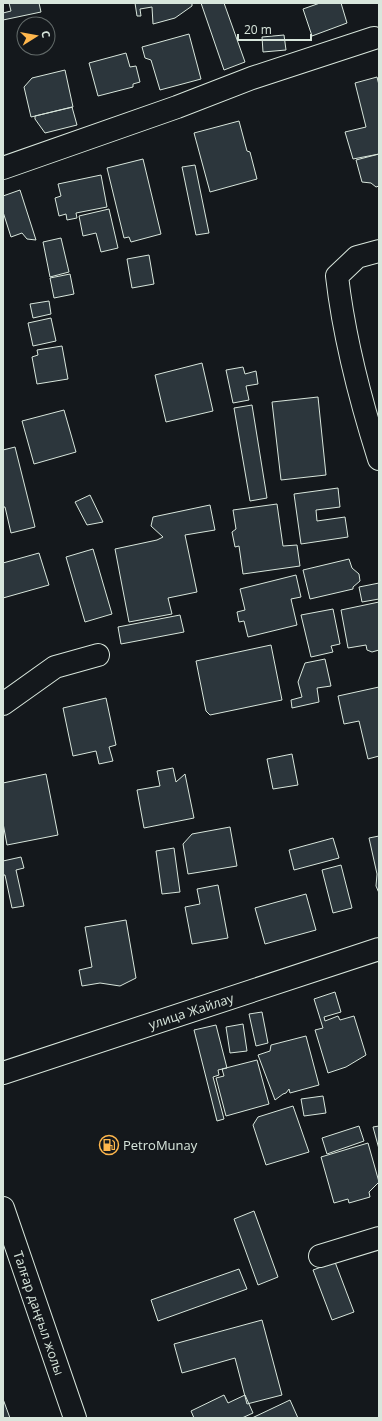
<svg xmlns="http://www.w3.org/2000/svg" width="382" height="1421" font-family="'Open Sans',sans-serif">
  <rect width="100%" height="100%" fill="#14181c"/>
  <path fill="#2c363c" stroke="#d8e6dc" d="M 9,3 L 39,3 L 41,12 L 3,20 L 3,13 L 11,11 Z
    M 135,3 L 192,3 L 192,6 L 175,18 L 153,24 L 152,7 L 140,9 L 141,16 L 137,16 Z
    M 201,3 L 224,3 L 245,62 L 224,70 Z
    M 320,3 L 341,3 L 347,23 L 312,36 L 303,9 Z
    M 189,34 L 201,79 L 160,90 L 151,60 L 145,58 L 142,47 Z
    M 284,35 L 286,50 L 263,52 L 262,37 Z
    M 126,53 L 130,67 L 136,66 L 140,82 L 133,84 L 133,87 L 98,96 L 89,63 Z
    M 65,70 L 73,107 L 31,117 L 24,87 L 32,78 Z
    M 377,77 L 379,85 L 379,154 L 353,159 L 345,132 L 366,127 L 355,83 Z
    M 72,107 L 77,125 L 45,133 L 35,119 L 35,116 Z
    M 239,121 L 247,151 L 250,152 L 257,179 L 210,192 L 194,133 Z
    M 379,154 L 379,186 L 376,187 L 371,183 L 362,182 L 356,160 Z
    M 143,159 L 161,234 L 131,242 L 129,237 L 124,238 L 107,168 Z
    M 195,165 L 209,233 L 196,235 L 182,167 Z
    M 101,175 L 107,207 L 76,213 L 77,218 L 67,220 L 66,214 L 59,216 L 55,198 L 61,196 L 58,184 Z
    M 20,190 L 36,240 L 27,239 L 22,233 L 11,237 L 3,212 L 3,196 Z
    M 109,209 L 118,248 L 101,252 L 96,233 L 83,236 L 79,216 Z
    M 61,238 L 69,272 L 50,277 L 43,242 Z
    M 149,255 L 154,284 L 132,288 L 127,259 Z
    M 70,274 L 74,294 L 54,298 L 50,278 Z
    M 49,301 L 51,314 L 33,318 L 30,304 Z
    M 51,318 L 56,341 L 33,346 L 28,323 Z
    M 62,346 L 68,379 L 37,384 L 32,357 L 38,355 L 37,350 Z
    M 202,363 L 213,411 L 166,422 L 155,375 Z
    M 243,367 L 245,374 L 256,371 L 258,384 L 246,386 L 249,400 L 233,403 L 226,370 Z
    M 318,397 L 326,475 L 281,480 L 272,402 Z
    M 252,405 L 267,498 L 250,501 L 234,408 Z
    M 64,410 L 76,452 L 34,464 L 22,421 Z
    M 15,447 L 35,527 L 11,533 L 5,507 L 3,507 L 3,450 Z
    M 338,488 L 340,507 L 316,510 L 317,521 L 345,517 L 348,537 L 301,544 L 294,494 Z
    M 90,495 L 103,522 L 87,525 L 75,502 Z
    M 277,504 L 283,546 L 297,545 L 300,566 L 243,574 L 239,546 L 235,547 L 232,532 L 236,529 L 233,510 Z
    M 210,505 L 215,530 L 185,535 L 197,592 L 168,598 L 172,614 L 129,622 L 115,549 L 157,540 L 163,537 L 151,526 L 153,517 Z
    M 93,549 L 112,614 L 85,622 L 66,557 Z
    M 39,553 L 49,585 L 3,598 L 3,563 Z
    M 349,559 L 352,568 L 359,574 L 360,581 L 353,587 L 353,589 L 310,599 L 303,570 Z
    M 296,575 L 301,597 L 291,599 L 297,625 L 248,637 L 244,621 L 239,622 L 237,612 L 245,610 L 240,589 Z
    M 379,583 L 379,599 L 362,602 L 359,587 Z
    M 379,602 L 379,650 L 372,652 L 367,650 L 366,645 L 348,648 L 341,610 Z
    M 333,609 L 340,644 L 331,646 L 333,652 L 311,657 L 301,615 Z
    M 180,615 L 184,632 L 121,644 L 118,627 Z
    M 271,645 L 282,700 L 210,715 L 206,711 L 196,661 Z
    M 325,659 L 331,686 L 317,688 L 319,702 L 292,708 L 291,700 L 302,697 L 298,682 L 305,663 Z
    M 379,687 L 379,756 L 368,759 L 359,721 L 344,724 L 338,696 Z
    M 106,698 L 116,745 L 109,747 L 113,761 L 99,764 L 96,751 L 73,756 L 63,708 Z
    M 292,754 L 298,785 L 273,789 L 267,759 Z
    M 173,768 L 176,782 L 185,774 L 194,818 L 144,828 L 137,790 L 160,786 L 157,771 Z
    M 46,774 L 58,835 L 7,845 L 3,823 L 3,783 Z
    M 230,827 L 237,866 L 188,874 L 183,844 L 192,834 Z
    M 379,836 L 379,893 L 376,886 L 377,874 L 369,838 Z
    M 333,838 L 339,858 L 294,870 L 289,850 Z
    M 174,848 L 180,892 L 162,894 L 156,851 Z
    M 21,857 L 24,868 L 16,870 L 24,906 L 12,908 L 5,875 L 3,875 L 3,861 Z
    M 341,865 L 352,908 L 333,913 L 322,870 Z
    M 218,885 L 228,938 L 192,944 L 185,907 L 200,904 L 197,889 Z
    M 306,894 L 316,930 L 265,944 L 255,908 Z
    M 126,920 L 136,978 L 120,986 L 100,983 L 82,986 L 79,970 L 92,967 L 85,927 Z
    M 335,992 L 341,1012 L 324,1017 L 325,1021 L 338,1016 L 340,1020 L 354,1016 L 366,1055 L 346,1067 L 328,1073 L 315,1030 L 323,1028 L 314,999 Z
    M 262,1012 L 268,1043 L 256,1046 L 249,1014 Z
    M 243,1024 L 247,1051 L 230,1053 L 226,1027 Z
    M 216,1025 L 227,1068 L 218,1070 L 219,1075 L 213,1077 L 224,1119 L 217,1121 L 194,1030 Z
    M 306,1036 L 319,1085 L 290,1093 L 289,1089 L 286,1093 L 283,1094 L 275,1100 L 258,1055 L 270,1051 L 271,1045 Z
    M 257,1060 L 269,1104 L 226,1116 L 216,1078 L 224,1076 L 222,1069 Z
    M 323,1096 L 326,1113 L 304,1116 L 301,1099 Z
    M 293,1106 L 309,1152 L 266,1165 L 253,1125 L 258,1117 Z
    M 359,1126 L 364,1141 L 327,1154 L 322,1138 Z
    M 379,1126 L 379,1149 L 373,1127 Z
    M 368,1143 L 379,1182 L 369,1192 L 370,1197 L 349,1203 L 348,1199 L 334,1203 L 321,1157 Z
    M 254,1211 L 278,1277 L 258,1285 L 234,1219 Z
    M 335,1262 L 354,1312 L 332,1320 L 313,1270 Z
    M 239,1269 L 247,1289 L 158,1321 L 151,1300 Z
    M 262,1320 L 282,1395 L 247,1404 L 235,1358 L 182,1373 L 174,1344 Z
    M 224,1395 L 228,1403 L 245,1395 L 253,1413 L 242,1418 L 194,1418 L 191,1411 Z
    M 3,1399 L 10,1418 L 3,1418 Z
    M 290,1400 L 298,1418 L 252,1418 Z"/>
  <g fill="none" stroke-linecap="round" stroke-linejoin="round">
    <g stroke="#d8e6dc" stroke-width="24">
      <path id="minor" d="M 3,168 L 177,107 L 252,78 L 374,38
        M 379,251 L 357,257 L 337,276 C 344,338 360,399 379,459
        M 3,704 L 55,667 L 98,655
        M 3,1073 L 379,949
        M 320,1256 L 379,1238"/>
    </g>
    <g stroke="#d8e6dc" stroke-width="24">
      <path id="primary" d="M 3,1208 L 75,1418"/>
    </g>
    <use href="#minor" stroke="#14181c" stroke-width="22"/>
    <use href="#primary" stroke="#14181c" stroke-width="22"/>
  </g>
  <defs>
    <g id="fuel-ring" transform="scale(1)"><circle r="9.5" fill="#14181c" stroke="#ffb74d" stroke-width="1.5"/><path d="M-5.5-6h7V0h2V4h1.3V-2.5L3-4.5l.8-.8L6-3V5H2.5V1h-1V6h-7ZM-4.2-4.7v3.2H.2V-4.7Z" fill="#ffb74d"/></g>
  </defs>
  <g fill-rule="evenodd">
    <use href="#fuel-ring" x="109" y="1145"/>
  </g>
  <g text-anchor="middle" dominant-baseline="central" stroke-width="3" stroke-linejoin="round" paint-order="stroke">
    <g font-size="13" fill="#d8e6dc" stroke="#14181c">
      <text transform="translate(191 1011) rotate(-18)">улица Жайлау</text>
      <text transform="translate(39 1313) rotate(71)">Талғар даңғыл жолы</text>
    </g>
    <g font-size="13" fill="#d8e6dc" stroke="#14181c" text-anchor="start">
      <text x="123" y="1145">PetroMunay</text>
    </g>
  </g>
  <rect width="382" height="1421" fill="none" stroke="#d8e6dc" stroke-width="8"/>
  <g transform="translate(36 36) rotate(79)"><circle r="19" fill="#14181c" stroke="#626a69"/>
  <path d="M0-3L7 15L0 10L-7 15Z" fill="#ffb74d"/>
  <text y="-6" font-size="11" font-weight="bold" text-anchor="middle" fill="#d8e6dc">С</text>
  </g>
  <path d="M238 34v6h73v-6" fill="none" stroke="#d8e6dc" stroke-width="2"/>
  <text x="244" y="34" font-size="12" fill="#d8e6dc" stroke="#14181c" stroke-width="3" paint-order="stroke">20 m</text>
</svg>
